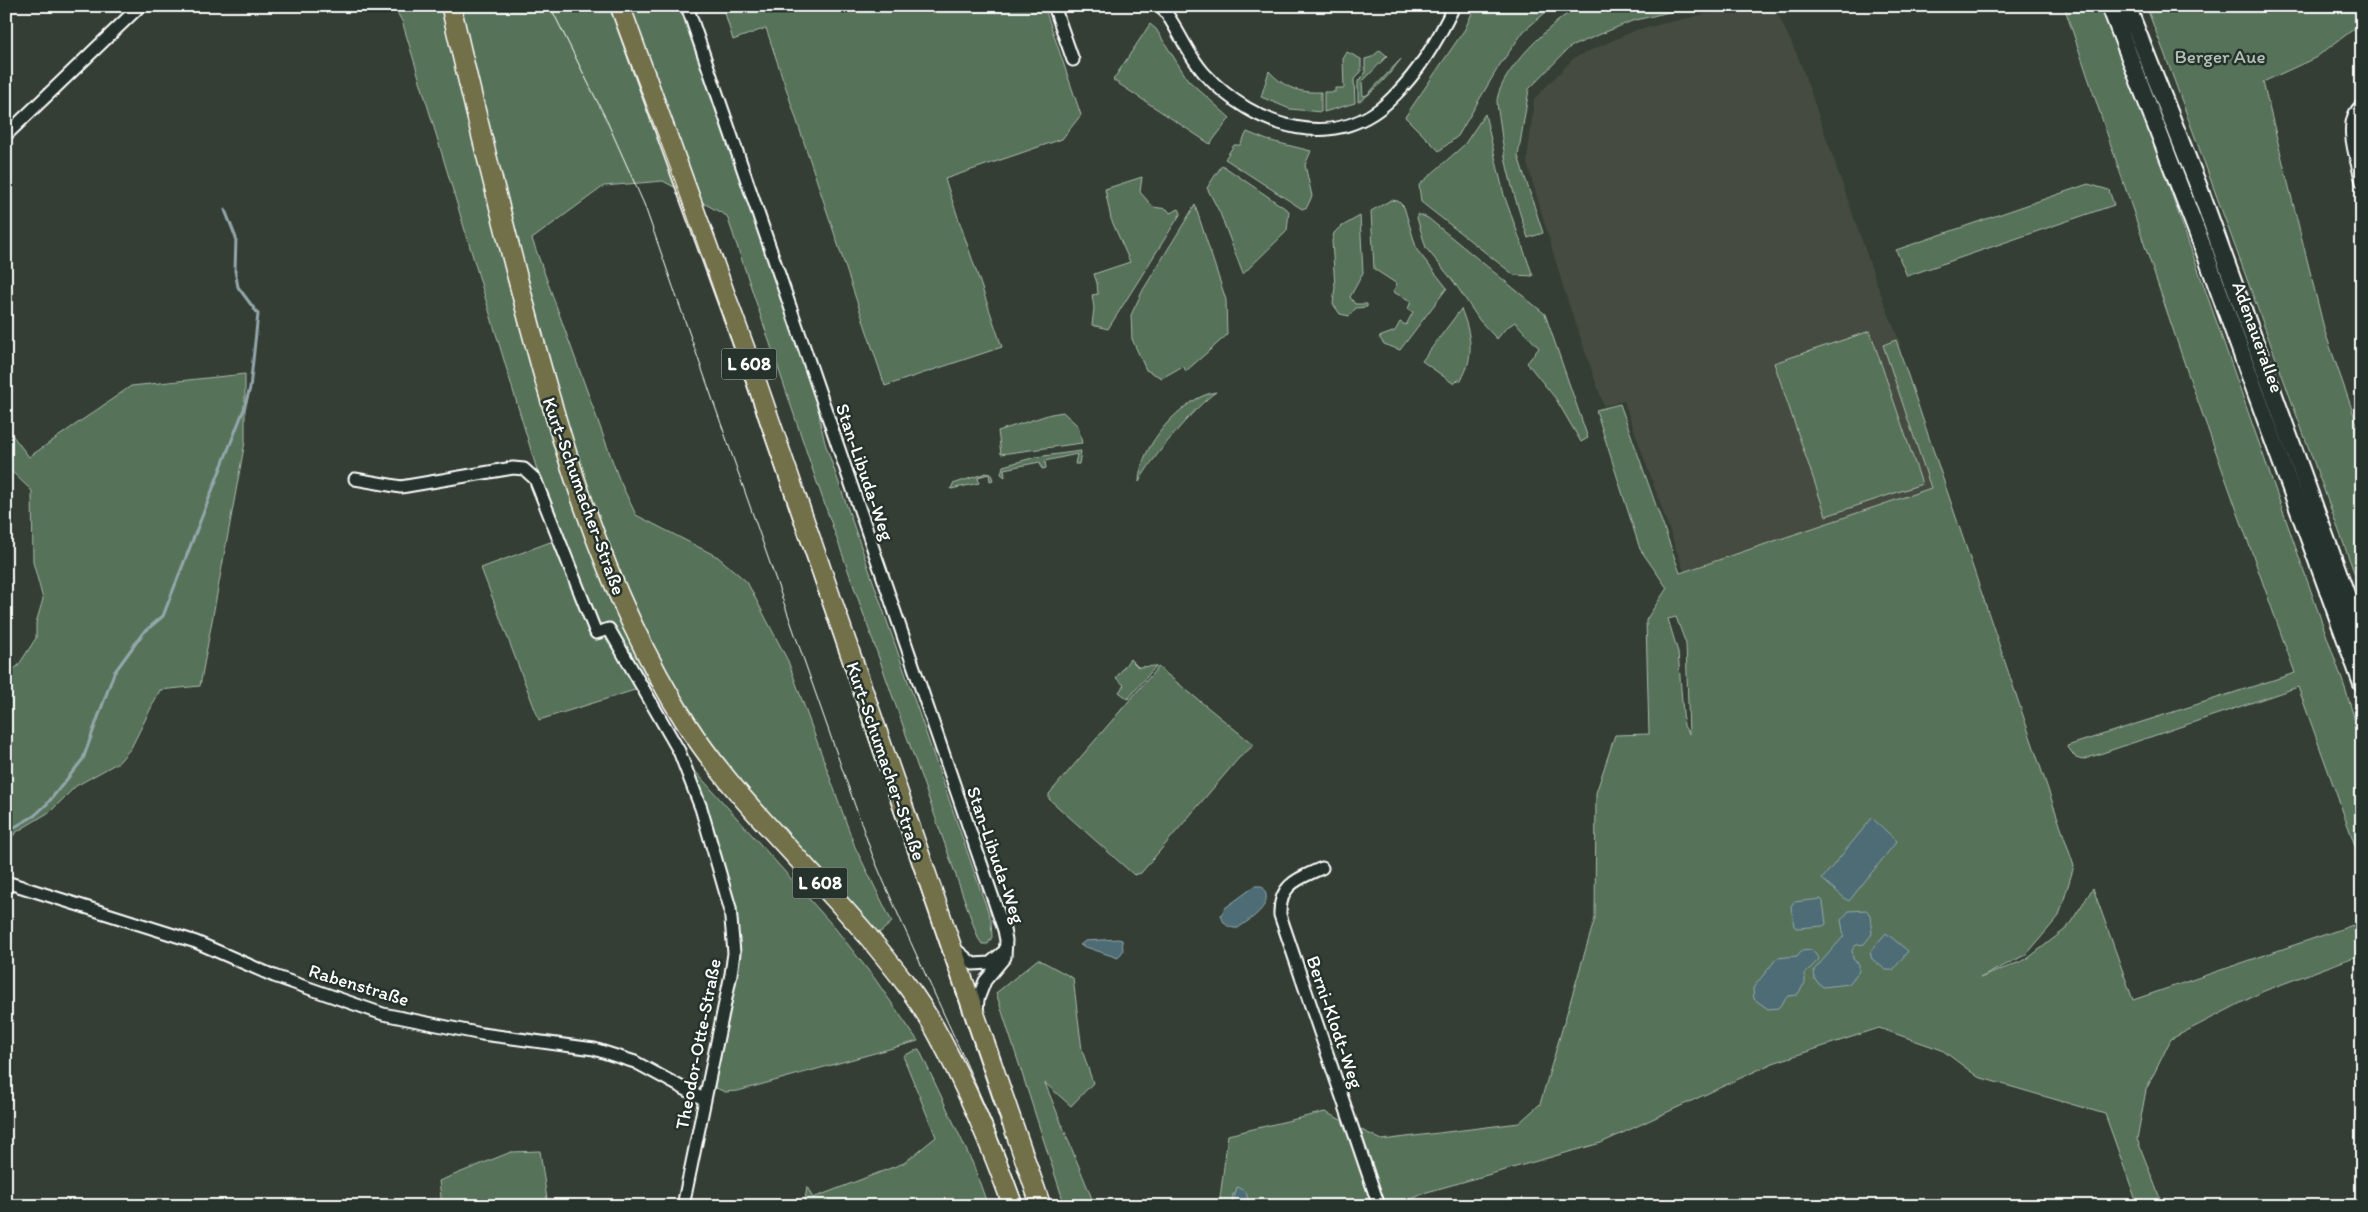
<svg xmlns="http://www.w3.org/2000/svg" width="2368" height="1212" font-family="Itim,sans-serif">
  <rect width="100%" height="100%" fill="#343e35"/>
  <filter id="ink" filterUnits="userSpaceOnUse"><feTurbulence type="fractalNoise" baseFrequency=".02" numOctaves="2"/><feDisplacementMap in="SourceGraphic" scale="10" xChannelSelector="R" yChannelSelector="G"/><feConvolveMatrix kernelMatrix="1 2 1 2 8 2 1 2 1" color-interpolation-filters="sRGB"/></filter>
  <g filter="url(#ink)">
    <path fill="#454c3f" d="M 1739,6 L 1774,6 L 1799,59 L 1878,287 L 1901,345 L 1889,351 L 1935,493 L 1686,577 L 1624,401 L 1604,406 L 1565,293 L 1527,163 L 1534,99 L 1574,58 L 1636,30 Z"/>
    <path fill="#57735a" stroke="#abb9ac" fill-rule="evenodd" d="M 393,6 L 687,6 L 818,395 L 820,421 L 825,443 L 991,920 L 992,937 L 988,944 L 982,944 L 978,938 L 814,474 L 727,216 L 663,181 L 604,186 L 532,239 L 619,479 L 636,515 L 718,557 L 747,582 L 788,661 L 855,847 L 892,922 L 877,935 L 798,849 L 699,729 L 670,679 L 539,720 L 481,568 L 561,538 L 537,470 L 402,21 Z
      M 723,6 L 1044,6 L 1081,115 L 1062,139 L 945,179 L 1002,347 L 885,386 L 766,28 L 733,40 Z
      M 1475,6 L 1553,6 L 1524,31 L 1499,66 L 1458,136 L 1439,151 L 1405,117 L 1465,29 Z
      M 1578,6 L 1694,6 L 1632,21 L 1570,47 L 1529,89 L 1518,156 L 1543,233 L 1528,238 C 1515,200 1504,163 1500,123 C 1499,116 1497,107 1497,100 C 1502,68 1552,23 1578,6 Z
      M 2064,6 L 2101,6 L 2133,84 L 2345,688 L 2362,743 L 2362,865 L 2298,687 L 2082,760 L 2076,758 L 2067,746 L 2295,673 L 2186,368 Z
      M 2146,6 L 2362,6 L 2362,23 L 2315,58 L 2263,82 L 2325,332 L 2362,438 L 2362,594 L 2165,55 Z
      M 1150,24 L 1156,29 L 1188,80 L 1230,118 L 1210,144 L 1113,80 Z
      M 1380,50 L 1387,56 L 1362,82 L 1363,96 L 1367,95 L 1401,59 C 1388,76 1376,91 1358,102 L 1358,81 L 1365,74 L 1365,59 L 1372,57 Z
      M 1347,52 L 1361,59 L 1361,72 L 1354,79 L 1355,103 L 1324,112 L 1324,92 L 1335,92 L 1335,88 L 1344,88 L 1343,59 Z
      M 1269,71 C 1284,88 1300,93 1321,92 L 1321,112 L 1290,109 L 1261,97 Z
      M 1485,114 L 1504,195 L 1533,276 L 1514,275 L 1421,202 L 1419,185 L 1464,145 Z
      M 1247,132 L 1267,140 L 1311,151 L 1305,165 L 1312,196 L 1307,207 L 1302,209 L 1225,159 L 1234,145 L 1240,145 Z
      M 1222,165 L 1289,211 L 1287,231 L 1243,274 L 1220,213 L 1207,188 Z
      M 1142,177 L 1140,192 L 1153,207 L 1167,209 L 1170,213 L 1179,209 L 1181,213 L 1108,329 L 1092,325 L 1094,308 L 1092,295 L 1098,294 L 1097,283 L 1094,274 L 1130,262 L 1111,219 L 1105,189 Z
      M 2088,184 L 2109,190 L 2114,205 L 1907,276 L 1896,250 Z
      M 1391,200 L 1398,201 L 1404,207 L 1417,250 L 1447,288 L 1400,350 L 1384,344 L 1379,337 L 1395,331 L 1400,322 L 1406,325 L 1413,312 L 1408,309 L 1411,301 L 1393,292 L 1397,284 L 1374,269 L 1371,211 Z
      M 1195,205 L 1226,300 L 1227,335 L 1186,371 L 1183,366 L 1162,378 L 1146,370 L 1132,339 L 1131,315 L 1143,290 Z
      M 1418,214 L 1428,218 L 1545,314 L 1588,438 L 1581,442 L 1556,399 L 1527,363 L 1539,348 L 1515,322 L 1506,328 L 1497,339 L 1480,321 L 1454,282 L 1426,248 L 1417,218 Z
      M 1360,216 L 1363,273 L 1350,297 L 1355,304 L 1367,304 L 1367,307 L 1356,308 L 1349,316 L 1340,314 L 1333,304 L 1335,287 L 1332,241 L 1334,233 L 1339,228 Z
      M 1461,309 C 1471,333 1475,357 1461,380 L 1458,380 L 1454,384 L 1422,361 Z
      M 1870,331 L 1922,484 L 1826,516 L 1774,363 Z
      M 1896,340 L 2074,866 L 2059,916 L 2027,954 L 1980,978 L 2027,959 L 2067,928 L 2093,888 L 2133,1000 L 2353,925 L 2362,945 L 2362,954 L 2264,991 L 2171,1039 L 2146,1090 L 2137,1139 L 2163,1206 L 2138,1206 L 2105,1114 L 1978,1077 L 1942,1050 L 1879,1028 L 1773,1063 L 1601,1143 L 1427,1192 L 1397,1206 L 1245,1206 L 1248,1200 L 1233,1194 L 1232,1206 L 1219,1206 L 1228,1135 L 1325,1112 L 1382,1140 L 1519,1123 L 1540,1104 L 1595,918 L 1596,793 L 1615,735 L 1649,734 L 1646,620 L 1667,588 L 1640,549 L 1596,410 L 1620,404 L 1680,573 L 1931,488 L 1883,345 ZM 1676,617 L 1686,644 L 1689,734 L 1684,726 L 1678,652 L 1668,619 Z
      M 245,374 L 245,442 L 200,686 L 160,690 L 131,748 L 119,762 L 76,786 L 51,811 L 18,831 L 6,843 L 6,674 L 18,666 L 36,638 L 36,623 L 43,599 L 33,562 L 32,491 L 6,466 L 6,427 L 29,457 L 131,386 Z
      M 1216,392 C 1195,406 1151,459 1139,482 C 1139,447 1182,397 1216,392 Z
      M 1063,412 L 1078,426 L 1082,443 L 1001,454 L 998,431 L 1051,414 Z
      M 1081,451 L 1079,464 L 1075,464 L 1077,454 L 1045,461 L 1046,468 L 1042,469 L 1040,462 L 1004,469 L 1005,477 L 1001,474 L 1003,466 L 1036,457 Z
      M 986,473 L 991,474 L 993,480 L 990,481 L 989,474 L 978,477 L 979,483 L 951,489 L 953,484 Z
      M 1130,659 L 1138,667 L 1156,666 L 1128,699 L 1119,692 L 1124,685 L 1116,678 Z
      M 1158,667 L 1254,745 L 1238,759 L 1141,873 L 1134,875 L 1049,799 L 1049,794 Z
      M 695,771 L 835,928 L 875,979 L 918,1041 L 738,1091 L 725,1092 L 716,1088 L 713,1081 L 736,953 L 707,812 Z
      M 1038,959 L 1073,978 L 1082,1050 L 1093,1083 L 1071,1106 L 1045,1083 L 1095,1206 L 1065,1206 L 996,993 Z
      M 919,1049 L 973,1164 L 988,1206 L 804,1206 L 807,1187 L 813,1198 L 904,1163 L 936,1137 L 903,1056 Z
      M 540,1151 L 548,1206 L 442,1206 L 439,1181 L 511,1152 Z"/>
    <path fill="#4d6c74" stroke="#94a7ac" d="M 1872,818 L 1897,841 L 1849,901 L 1847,900 L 1822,879 Z
      M 1255,886 L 1262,886 C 1276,904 1252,918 1238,928 C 1229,929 1223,924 1221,915 L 1225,908 Z
      M 1821,899 L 1823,902 L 1826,924 L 1823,926 L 1797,928 L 1794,926 L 1791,906 L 1794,902 Z
      M 1866,910 L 1870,915 L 1872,934 L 1864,944 L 1856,945 L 1852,950 L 1853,959 L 1859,964 L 1859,971 L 1849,984 L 1823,987 L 1815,980 L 1814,970 L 1844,936 L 1841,920 L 1849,911 Z
      M 1886,933 L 1908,951 L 1893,970 L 1886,970 L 1872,959 L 1870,952 Z
      M 1118,939 L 1122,940 L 1123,951 L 1118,958 L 1080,945 L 1085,941 Z
      M 1812,950 L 1819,959 L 1805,974 L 1805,983 L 1797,995 L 1788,996 L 1778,1008 L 1768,1009 L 1754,999 L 1753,988 L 1777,958 L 1797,956 L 1801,951 Z
      M 1237,1187 L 1246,1192 L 1248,1200 L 1245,1206 L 1232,1206 Z"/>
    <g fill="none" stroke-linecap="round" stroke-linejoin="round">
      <path stroke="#94a7ac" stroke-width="3" d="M 6,832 L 34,816 L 47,804 L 83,759 L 114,673 L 143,633 L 163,616 L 244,409 L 250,388 L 258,314 L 238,287 L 235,271 L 236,238 L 225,210"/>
      <g stroke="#fff" stroke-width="15">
        <path id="street" d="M 687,6 L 1004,930 L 1006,940 L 1005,957 L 985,981 L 978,999 L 977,1013
          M 1054,6 L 1073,60
          M 1161,6 C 1178,27 1186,53 1204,73 C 1254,128 1338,156 1395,95 C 1420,70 1439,38 1454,6
          M 2362,105 C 2341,121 2357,160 2362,182
          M 6,135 L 140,6
          M 355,479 L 401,487 L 513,468 L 524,469 L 535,479 L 596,633 L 609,629 L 679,751 L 701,808 L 730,908 L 734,953 L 731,974 L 683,1206
          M 1322,868 C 1298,879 1279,884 1280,915 L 1379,1206
          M 6,882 L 196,942 L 274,976 L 383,1014 L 482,1034 L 594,1049 L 635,1062 L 705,1100
          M 954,948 L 973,964 L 990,963 L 1002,953"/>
      </g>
      <g stroke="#fff" stroke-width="20">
        <path id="secondary" d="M 2110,6 L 2204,250 L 2362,684
          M 2127,6 L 2198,185 L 2362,638"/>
      </g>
      <g stroke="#fff" stroke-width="22">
        <path id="primary" d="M 451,6 C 471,97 494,186 517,276 C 557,430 600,587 686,723 C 736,801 806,863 866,934 C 893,966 921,1001 940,1038 C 969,1092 992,1148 1013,1206
          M 620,6 L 745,349 L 1041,1206"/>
      </g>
      <use href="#street" stroke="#26332d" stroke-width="11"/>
      <use href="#secondary" stroke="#26332d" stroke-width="16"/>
      <use href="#primary" stroke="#726f4a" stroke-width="19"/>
      <path stroke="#fff" stroke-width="1" d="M 550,6 L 606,119 L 644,204 L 872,854 C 921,972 982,1085 1024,1206
        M 609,6 L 673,175 L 744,376 L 1002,1127"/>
    </g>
  </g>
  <g text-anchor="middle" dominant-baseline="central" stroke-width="5" stroke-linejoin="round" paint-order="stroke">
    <g fill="#26332d" stroke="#bec2c0" stroke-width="1">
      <rect x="721.5" y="348.5" width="55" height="31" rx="4"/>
      <rect x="792.5" y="867.5" width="55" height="31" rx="4"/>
    </g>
    <g font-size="18" font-weight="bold" fill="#fff">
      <text x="749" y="364">L 608</text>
      <text x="820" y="883">L 608</text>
    </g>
    <g font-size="19" fill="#b3c0b5" stroke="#26332d">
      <text x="2220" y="56">Berger Aue</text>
    </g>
    <g font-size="19" fill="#fff" stroke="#26332d">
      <text transform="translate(2258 337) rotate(70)">Adenauerallee</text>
      <text transform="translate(865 472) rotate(71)">Stan-Libuda-Weg</text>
      <text transform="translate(584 496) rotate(70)">Kurt-Schumacher-Straße</text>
      <text transform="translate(886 761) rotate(71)">Kurt-Schumacher-Straße</text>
      <text transform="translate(996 855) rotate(71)">Stan-Libuda-Weg</text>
      <text transform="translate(359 985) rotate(17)">Rabenstraße</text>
      <text transform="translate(1335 1022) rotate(71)">Berni-Klodt-Weg</text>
      <text transform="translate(698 1044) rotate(-79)">Theodor-Otte-Straße</text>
    </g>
  </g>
  <rect width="2368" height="1212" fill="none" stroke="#26332d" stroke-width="25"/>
  <rect x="12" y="12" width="2343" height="1187" fill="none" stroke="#fff" stroke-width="2" filter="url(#ink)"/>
</svg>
